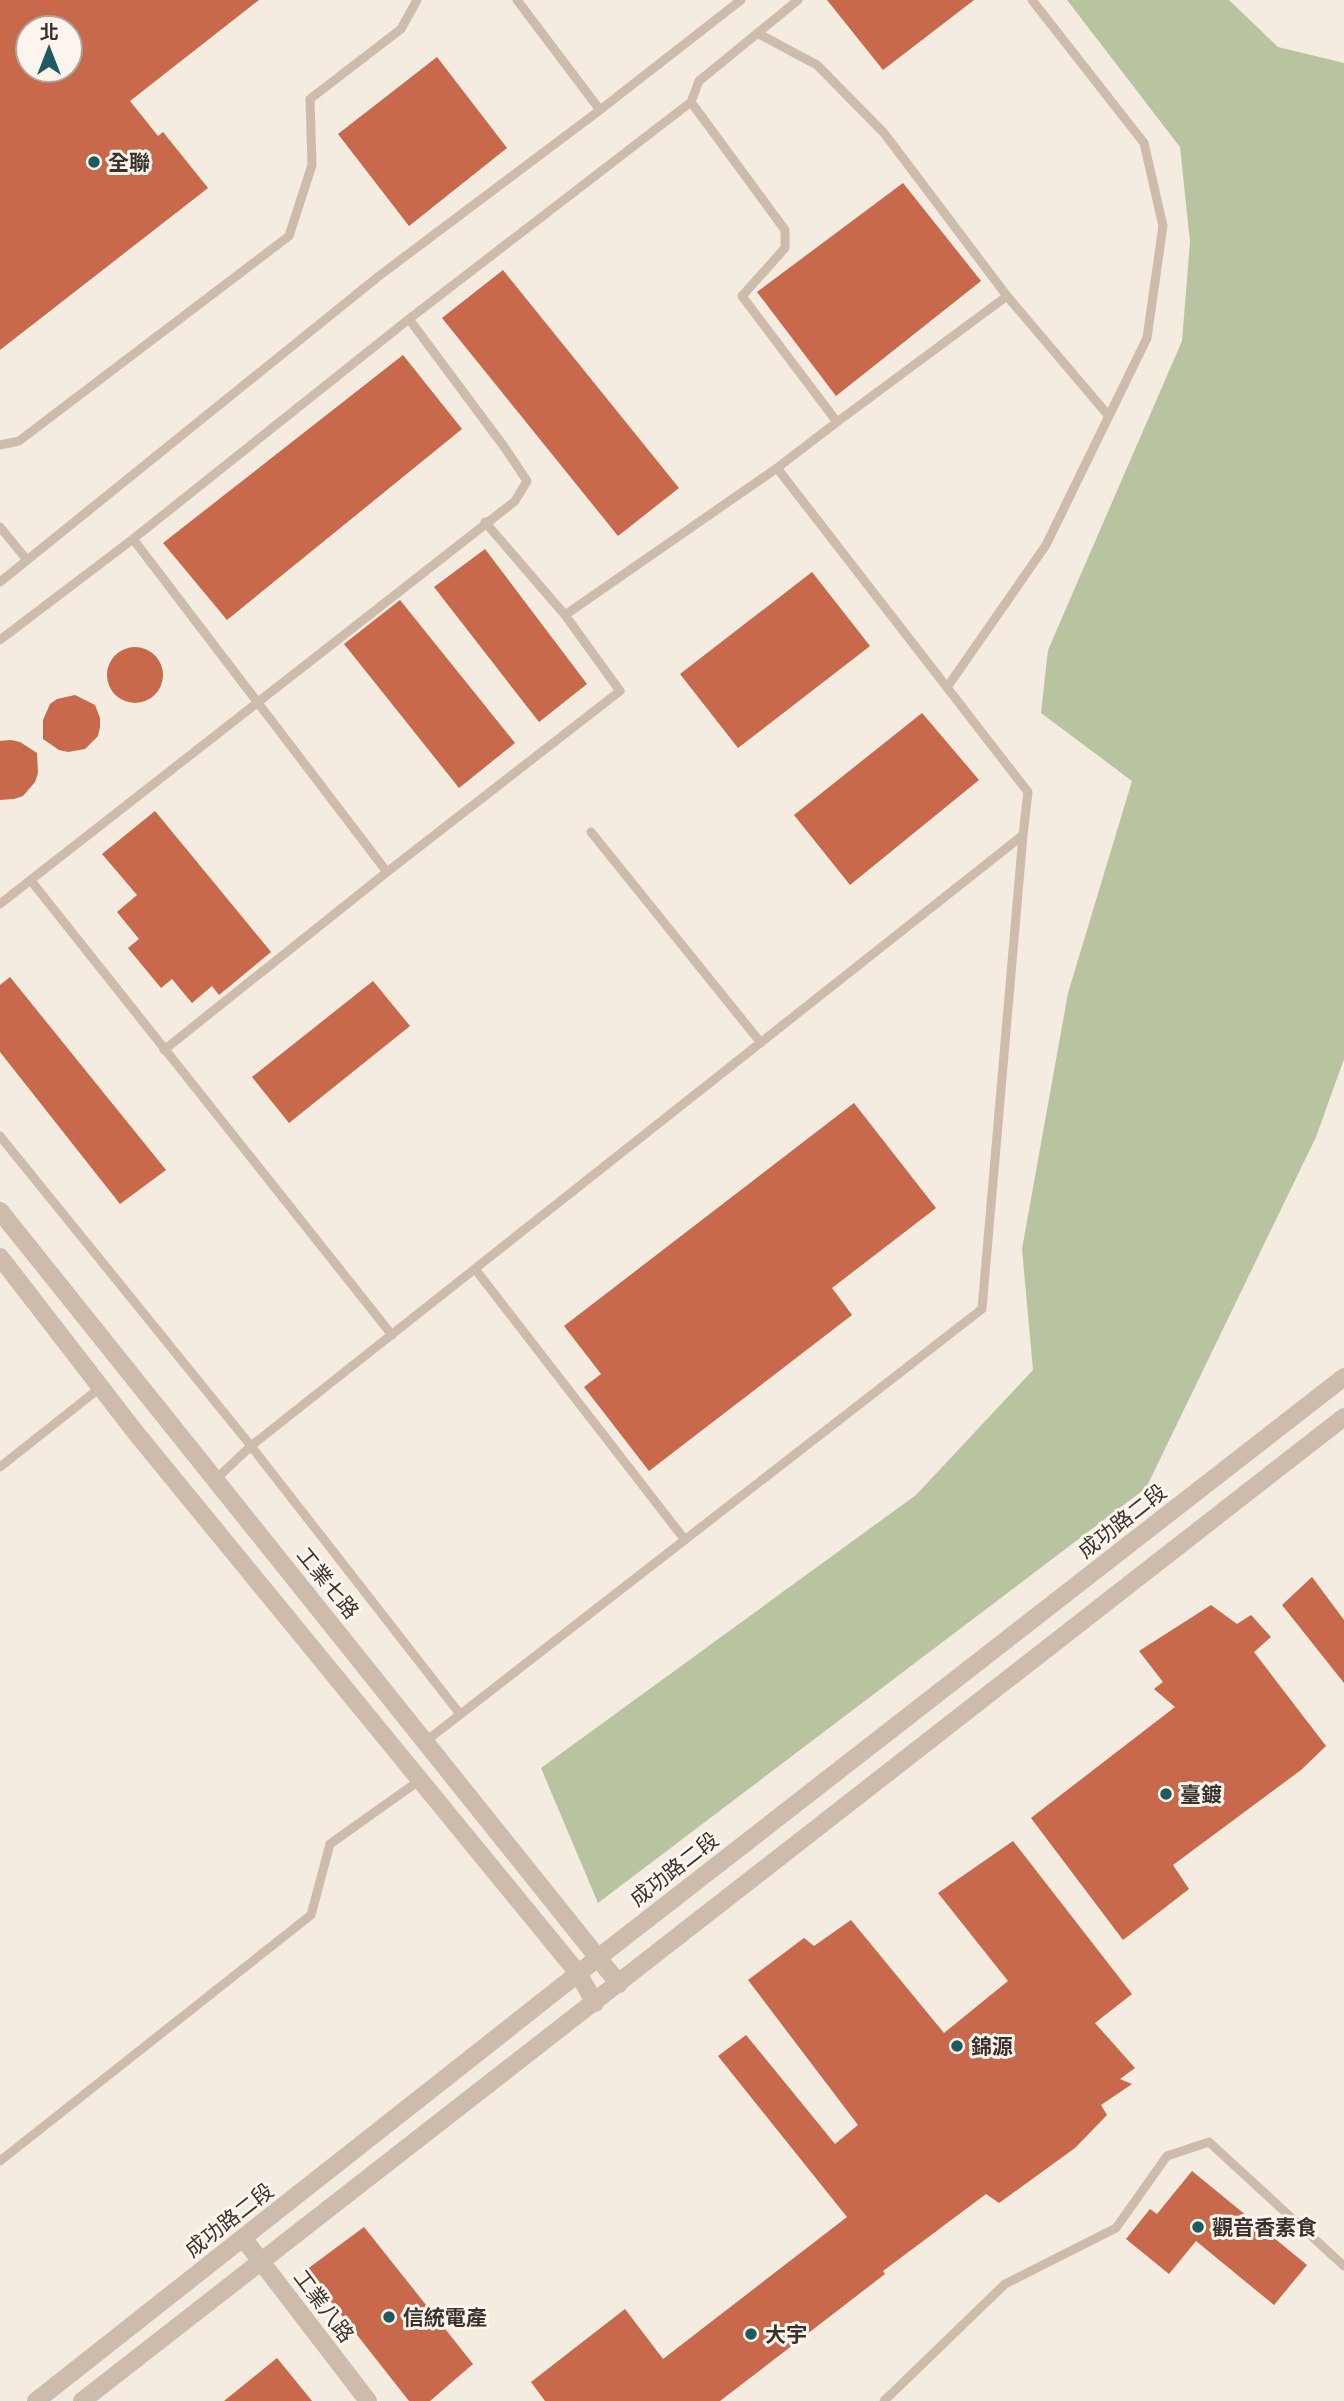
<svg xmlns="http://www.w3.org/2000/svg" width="1344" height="2401" font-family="'Work Sans','Noto Sans TC',sans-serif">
  <rect width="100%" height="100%" fill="#f4ebe1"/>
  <path fill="#b8c4a0" d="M 1067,0 L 1229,0 L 1278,47 L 1344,63 L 1344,1059 L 1316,1137 L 1146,1488 L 598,1903 L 541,1768 L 916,1495 L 1033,1370 L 1022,1249 L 1068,993 L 1132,781 L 1041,713 L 1048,650 L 1182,341 L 1190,242 L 1180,147 Z"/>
  <path fill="#c8694b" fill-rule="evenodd" d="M 0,0 L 259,0 L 130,101 L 158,136 L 163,132 L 208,188 L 0,350 ZM 28,28 L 70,28 L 70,70 L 28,70 Z
    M 827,0 L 974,0 L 883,70 Z
    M 437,57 L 507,148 L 409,226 L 338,134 Z
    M 903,183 L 981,281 L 836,396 L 757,292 Z
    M 503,270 L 679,488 L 618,536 L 442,318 Z
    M 403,355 L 462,429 L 227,620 L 163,543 Z
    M 485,549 L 587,684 L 539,722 L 434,587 Z
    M 812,572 L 870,646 L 738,748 L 680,674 Z
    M 400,600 L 515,743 L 459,788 L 344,644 Z
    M107 675a28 28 0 1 1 56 0a28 28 0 1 1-56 0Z
    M 75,695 L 95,705 L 100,718 L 100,727 L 98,736 L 85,749 L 68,752 L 59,750 L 43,739 L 43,720 L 50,704 L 57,699 Z
    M 922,713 L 979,780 L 850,885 L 794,815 Z
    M 11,740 L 20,742 L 37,753 L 38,773 L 35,782 L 23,796 L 14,799 L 0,800 L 0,741 Z
    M 155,811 L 271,952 L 219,995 L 212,986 L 192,1003 L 172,979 L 161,988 L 128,948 L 139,939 L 117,912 L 137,895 L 102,854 Z
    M 10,977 L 166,1170 L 120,1204 L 0,1052 L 0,985 Z
    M 373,981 L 410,1026 L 289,1123 L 252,1077 Z
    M 854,1103 L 936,1208 L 832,1288 L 852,1315 L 649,1471 L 584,1387 L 601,1374 L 564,1326 Z
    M 1312,1577 L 1344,1620 L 1344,1683 L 1282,1605 Z
    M 1211,1605 L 1237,1624 L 1251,1615 L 1271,1637 L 1254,1652 L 1326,1746 L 1301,1770 L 1173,1865 L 1189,1889 L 1123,1940 L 1031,1818 L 1175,1707 L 1154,1689 L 1163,1682 L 1139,1651 Z
    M 1013,1841 L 1132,1994 L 1095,2023 L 1135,2068 L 1120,2079 L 1132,2084 L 1101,2105 L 1107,2115 L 1075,2148 L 999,2203 L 986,2194 L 883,2271 L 885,2274 L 720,2401 L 545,2401 L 531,2382 L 625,2309 L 663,2359 L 847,2217 L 718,2056 L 746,2035 L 835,2144 L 858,2125 L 748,1980 L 804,1938 L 814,1946 L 851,1920 L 944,2033 L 1008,1981 L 938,1893 Z
    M 1192,2171 L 1307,2265 L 1274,2305 L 1196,2241 L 1169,2274 L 1126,2239 L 1150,2209 L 1157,2214 Z
    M 364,2227 L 473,2364 L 430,2401 L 409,2401 L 306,2270 Z
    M 277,2358 L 312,2401 L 224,2401 Z"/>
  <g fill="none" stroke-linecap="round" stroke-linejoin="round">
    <path stroke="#cdbbac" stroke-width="9" d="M 517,0 L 600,110
      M 798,0 L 699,81 L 691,102 L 785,230 L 785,248 L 742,296 L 837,422 L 1007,296
      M 757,33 L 817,65 L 884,133 L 1007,296 L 1108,415
      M 0,445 L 19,441 L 289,236 L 312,165 L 310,99 L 401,29 L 417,0
      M 777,468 L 837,422
      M 0,527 L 27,560
      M 0,582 L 379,276 L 600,110 L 741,0
      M 0,640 L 133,539
      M 948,686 L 1046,545 L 1147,338 L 1163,226 L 1144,143 L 1032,0
      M 591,832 L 761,1043
      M 387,872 L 133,539 L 409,319 L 691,102
      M 32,882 L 392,1335
      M 0,904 L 515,501 L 527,481 L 505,448 L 409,319
      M 164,1050 L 387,872 L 620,691 L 565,615
      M 0,1136 L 251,1446 L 460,1714
      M 475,1269 L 685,1540
      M 0,1467 L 101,1387
      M 215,1480 L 251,1446 L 1023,835 L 1028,792 L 777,468 L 565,615 L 485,522
      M 426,1741 L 982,1309 L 1023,835
      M 0,2161 L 311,1915 L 330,1844 L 420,1780
      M 884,2401 L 1005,2284 L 1116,2228 L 1167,2156 L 1209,2142 L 1344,2266"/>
    <path stroke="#cdbbac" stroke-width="18" d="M 0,1211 L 619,1984
      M 0,1257 L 136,1433 L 578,1973 L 595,2003
      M 243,2238 L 368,2401
      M 36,2401 L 599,1957 L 1344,1377
      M 82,2401 L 1344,1417"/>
  </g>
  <g fill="#1f5a5e" stroke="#fbf5ee" stroke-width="2.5">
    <circle cx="94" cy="162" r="7"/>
    <circle cx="1166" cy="1794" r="7"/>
    <circle cx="957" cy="2046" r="7"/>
    <circle cx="1198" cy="2227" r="7"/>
    <circle cx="389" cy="2317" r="7"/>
    <circle cx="751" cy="2334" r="7"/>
  </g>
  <g text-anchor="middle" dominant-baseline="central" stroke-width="6" stroke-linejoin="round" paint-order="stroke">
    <g font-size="21" font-weight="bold" fill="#3b302b" stroke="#fbf5ee" text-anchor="start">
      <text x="108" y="162">全聯</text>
      <text x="1180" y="1794">臺鍍</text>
      <text x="971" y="2046">錦源</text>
      <text x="1212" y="2227">觀音香素食</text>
      <text x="403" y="2317">信統電產</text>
      <text x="765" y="2334">大宇</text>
    </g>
    <g font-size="21" fill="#3b302b" stroke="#fbf5ee">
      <text transform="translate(1122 1521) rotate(-38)">成功路二段</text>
      <text transform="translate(328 1583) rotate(51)">工業七路</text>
      <text transform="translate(674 1869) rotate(-38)">成功路二段</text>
      <text transform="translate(229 2220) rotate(-38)">成功路二段</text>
      <text transform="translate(324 2306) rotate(53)">工業八路</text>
    </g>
  </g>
  <g transform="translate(49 49)"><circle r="33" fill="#fbf5ee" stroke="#aea6a0" stroke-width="2"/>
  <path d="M0-5L12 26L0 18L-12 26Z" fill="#1f5a5e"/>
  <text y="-10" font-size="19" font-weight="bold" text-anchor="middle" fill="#3b302b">北</text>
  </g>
</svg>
